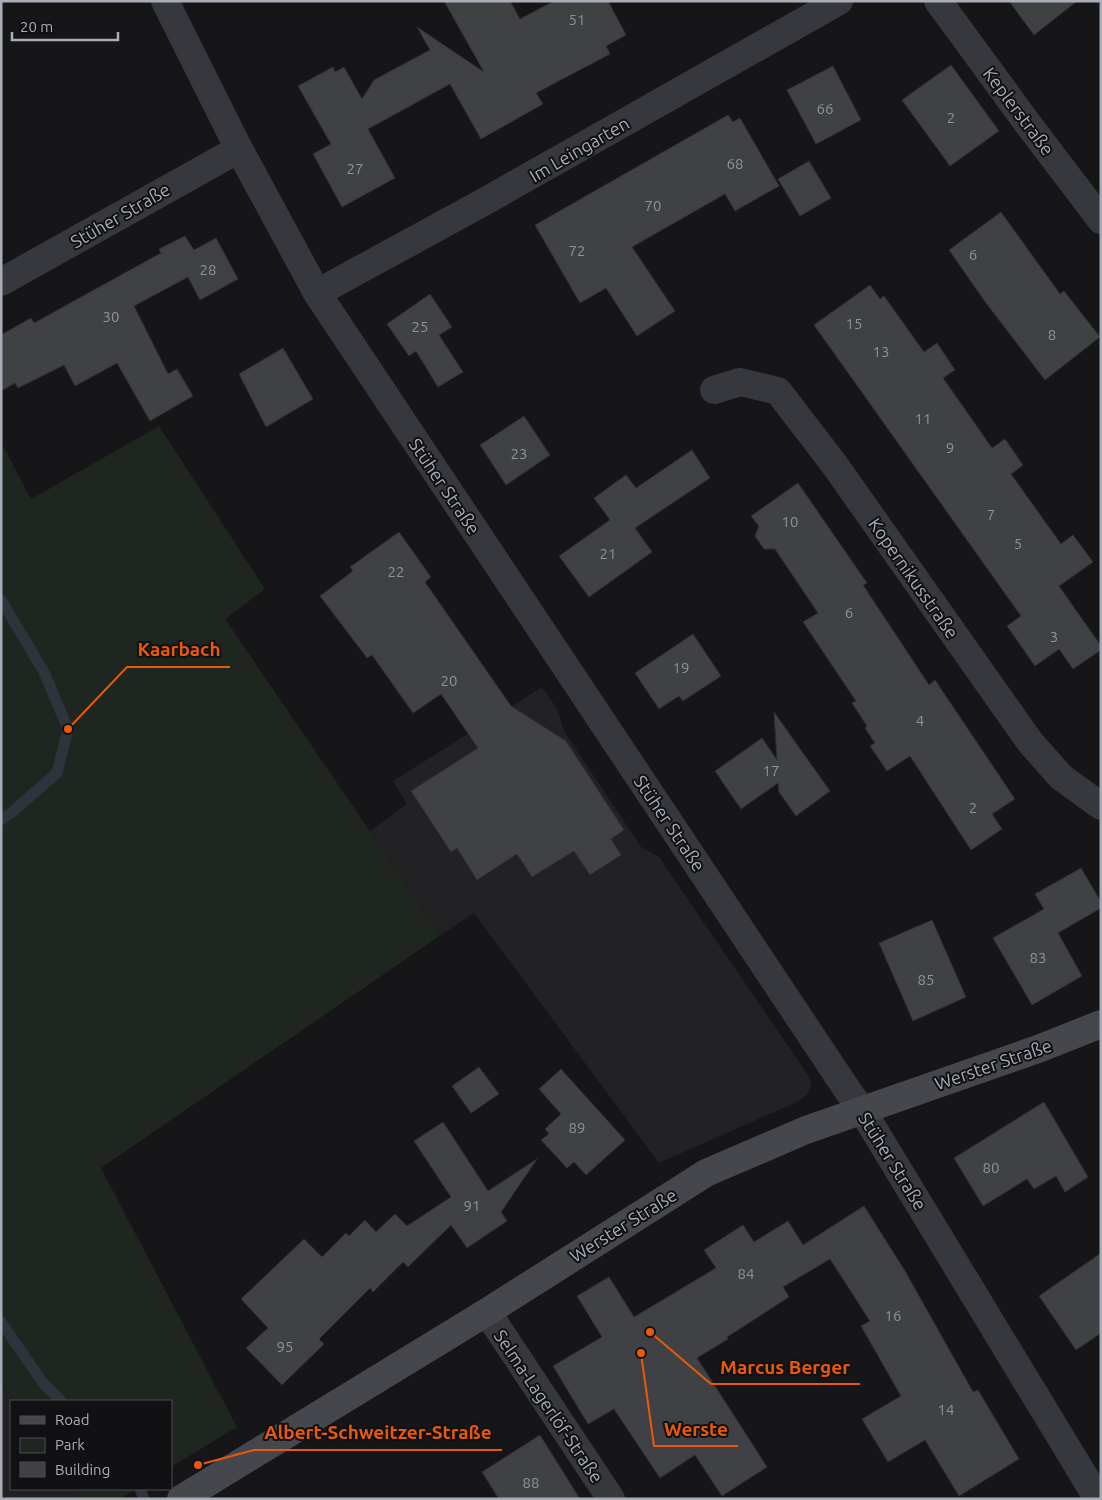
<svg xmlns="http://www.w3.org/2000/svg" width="1102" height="1500" font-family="Ubuntu,sans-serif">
  <rect width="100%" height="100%" fill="#161618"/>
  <path fill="#222225" d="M 542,687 L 558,710 L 564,731 L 641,847 L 659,857 L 810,1078 L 811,1086 L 807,1094 L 799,1101 L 659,1163 L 474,913 L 441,935 L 370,831 L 407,804 L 393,781 Z
    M 1,1381 L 15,1401 L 11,1401 L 11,1489 L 75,1489 L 82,1499 L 1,1499 Z"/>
  <path fill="#1e261f" d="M 159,426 L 265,589 L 225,619 L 441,935 L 101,1168 L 237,1427 L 171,1467 L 171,1401 L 15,1401 L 1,1381 L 1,442 L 31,499 Z
    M 75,1489 L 136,1489 L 120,1499 L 82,1499 Z"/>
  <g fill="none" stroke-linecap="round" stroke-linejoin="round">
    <path stroke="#2c353c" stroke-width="11" d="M 1,600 L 44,672 L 68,729 L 57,773 L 11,813 L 1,820
      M 1,1322 L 43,1383 L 61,1401
      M 140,1489 L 144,1499"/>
  </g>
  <path fill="#404145" stroke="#303034" d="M 444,1 L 510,1 L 520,19 L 554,1 L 608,1 L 626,35 L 606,46 L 610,54 L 536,93 L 543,104 L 481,139 L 450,84 L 368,129 L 395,178 L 342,207 L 313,154 L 331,144 L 298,86 L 333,67 L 335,72 L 344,67 L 362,99 L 374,80 L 430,50 L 417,27 L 484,72 Z
    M 1009,1 L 1077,1 L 1034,35 Z
    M 951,65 L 999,131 L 950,166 L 902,100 Z
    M 833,66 L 861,120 L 816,144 L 787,90 Z
    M 728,115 L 733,122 L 740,118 L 779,186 L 735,211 L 725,194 L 632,247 L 675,311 L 637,336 L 606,288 L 580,303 L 535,225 Z
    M 809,161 L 831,198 L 800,216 L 778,179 Z
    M 1001,212 L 1060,294 L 1064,291 L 1100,337 L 1045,380 L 986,303 L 949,250 Z
    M 185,236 L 194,250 L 216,238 L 238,279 L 200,300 L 188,277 L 134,306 L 168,374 L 177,369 L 193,396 L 150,421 L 117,363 L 75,386 L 64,365 L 18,388 L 15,383 L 1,391 L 1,335 L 31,318 L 34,323 L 161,253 L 159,249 Z
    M 870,285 L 880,299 L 884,296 L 924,352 L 937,343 L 955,370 L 943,378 L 992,448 L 1005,439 L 1023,465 L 1011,474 L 1061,544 L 1073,535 L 1093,562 L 1059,586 L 1101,646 L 1101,650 L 1073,669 L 1059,649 L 1035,666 L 1007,626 L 1021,616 L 814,325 Z
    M 430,294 L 452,327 L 439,335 L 463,372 L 438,387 L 416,351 L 409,356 L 387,324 Z
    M 283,348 L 313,399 L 266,427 L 239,374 Z
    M 524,416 L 550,455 L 506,485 L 480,445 Z
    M 692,450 L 710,478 L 635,528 L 652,552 L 589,597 L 559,556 L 610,520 L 594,498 L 626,475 L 636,488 Z
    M 798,483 L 867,583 L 863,585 L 929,685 L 935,680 L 1015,799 L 992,814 L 1002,829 L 971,850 L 910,756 L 887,771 L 870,746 L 875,743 L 865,728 L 867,726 L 852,703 L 856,701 L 803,622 L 818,613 L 775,549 L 764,549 L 755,536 L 759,526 L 751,516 Z
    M 399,532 L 431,577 L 425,582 L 511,706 L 566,741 L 624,830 L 611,839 L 621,855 L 590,875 L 574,851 L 532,877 L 517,854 L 477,880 L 457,848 L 451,852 L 411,791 L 478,748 L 441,694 L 413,713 L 372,655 L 367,658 L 320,596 L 353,571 L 350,567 Z
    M 693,634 L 721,676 L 683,701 L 679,696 L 659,709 L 635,673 Z
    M 774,712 L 830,791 L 796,816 L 779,792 L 778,783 L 741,809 L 715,771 L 762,738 L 777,760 Z
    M 1081,868 L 1101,902 L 1101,908 L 1058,933 L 1082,976 L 1032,1005 L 993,938 L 1044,909 L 1035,894 Z
    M 932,920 L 966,997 L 913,1021 L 879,943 Z
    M 479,1067 L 499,1094 L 471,1113 L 452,1086 Z
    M 561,1069 L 625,1140 L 586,1175 L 574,1162 L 567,1168 L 541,1140 L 549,1134 L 545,1129 L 561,1114 L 539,1089 Z
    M 1044,1102 L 1088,1177 L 1065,1192 L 1056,1176 L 1034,1189 L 1027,1179 L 983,1206 L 954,1158 Z
    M 443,1122 L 488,1191 L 537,1159 L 501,1212 L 507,1221 L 467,1248 L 451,1225 L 408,1267 L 403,1262 L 373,1292 L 370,1288 L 319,1339 L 324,1344 L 282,1385 L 246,1348 L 268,1328 L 241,1299 L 304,1239 L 322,1257 L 346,1233 L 349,1236 L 365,1220 L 376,1232 L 395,1214 L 407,1226 L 451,1197 L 414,1141 Z
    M 864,1206 L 905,1271 L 973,1392 L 978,1390 L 1019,1459 L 959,1496 L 925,1440 L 888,1462 L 862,1419 L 901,1396 L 861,1326 L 870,1321 L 830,1259 L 783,1287 L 789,1297 L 727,1337 L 728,1339 L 697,1358 L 767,1467 L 722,1496 L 695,1455 L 660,1478 L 614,1409 L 588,1424 L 553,1366 L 602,1337 L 577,1296 L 609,1277 L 634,1317 L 716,1268 L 704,1250 L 743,1225 L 754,1242 L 788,1221 L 803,1245 Z
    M 1101,1253 L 1101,1333 L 1076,1350 L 1039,1296 Z
    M 540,1435 L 580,1499 L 499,1499 L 482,1472 Z"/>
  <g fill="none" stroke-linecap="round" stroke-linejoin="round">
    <path stroke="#37383d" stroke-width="28" d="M 165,1 L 239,149 L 317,293 L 848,1091 L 862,1110 L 1098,1499
      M 938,1 L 1028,124 L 1101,220
      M 1,282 L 239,149
      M 317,293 L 482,203 L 839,1
      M 714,390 L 740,382 L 778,391 L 834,464 L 1030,742 L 1061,777 L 1101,806
      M 487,1312 L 611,1499"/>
    <path stroke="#45474d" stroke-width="28" d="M 181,1499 L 487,1312 L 706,1173 L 806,1130 L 1038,1049 L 1101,1024"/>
  </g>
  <g text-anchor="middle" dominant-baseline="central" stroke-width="4" stroke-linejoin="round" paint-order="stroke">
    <g font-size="15" fill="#8e929b">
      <text x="577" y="19">51</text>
      <text x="825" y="108">66</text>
      <text x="951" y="117">2</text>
      <text x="735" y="163">68</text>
      <text x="355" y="168">27</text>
      <text x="653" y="205">70</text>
      <text x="577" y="250">72</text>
      <text x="973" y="254">6</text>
      <text x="208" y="269">28</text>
      <text x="111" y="316">30</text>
      <text x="854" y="323">15</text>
      <text x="420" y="326">25</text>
      <text x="1052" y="334">8</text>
      <text x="881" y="351">13</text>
      <text x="923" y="418">11</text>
      <text x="950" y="447">9</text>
      <text x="519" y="453">23</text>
      <text x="991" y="514">7</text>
      <text x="790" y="521">10</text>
      <text x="1018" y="543">5</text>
      <text x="608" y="553">21</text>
      <text x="396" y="571">22</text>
      <text x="849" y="612">6</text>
      <text x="1054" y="636">3</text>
      <text x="681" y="667">19</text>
      <text x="449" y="680">20</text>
      <text x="920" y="720">4</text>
      <text x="771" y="770">17</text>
      <text x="973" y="807">2</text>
      <text x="1038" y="957">83</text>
      <text x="926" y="979">85</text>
      <text x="577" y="1127">89</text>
      <text x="991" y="1167">80</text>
      <text x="472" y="1205">91</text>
      <text x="746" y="1273">84</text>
      <text x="893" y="1315">16</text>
      <text x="285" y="1346">95</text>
      <text x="946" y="1409">14</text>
      <text x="531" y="1482">88</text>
    </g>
    <g font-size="18" fill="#a8adb8" stroke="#111113">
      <text transform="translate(1019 111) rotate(53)">Keplerstraße</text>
      <text transform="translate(579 149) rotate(-30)">Im Leingarten</text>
      <text transform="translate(120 215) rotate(-30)">Stüher Straße</text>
      <text transform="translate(445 486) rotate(56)">Stüher Straße</text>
      <text transform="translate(914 578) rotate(55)">Kopernikusstraße</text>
      <text transform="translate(670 823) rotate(56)">Stüher Straße</text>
      <text transform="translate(993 1064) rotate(-19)">Werster Straße</text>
      <text transform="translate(893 1161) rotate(58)">Stüher Straße</text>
      <text transform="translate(623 1225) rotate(-32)">Werster Straße</text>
      <text transform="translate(549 1406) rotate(56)">Selma-Lagerlöf-Straße</text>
    </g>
  </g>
  <path fill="none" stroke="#e8590c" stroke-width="2" d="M68 729L127 667H230M650 1332L711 1384H860M641 1353L654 1446H738M198 1465L254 1450H502"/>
  <g fill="#e8590c" stroke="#111113" stroke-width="2">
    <circle cx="68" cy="729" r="5"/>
    <circle cx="650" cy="1332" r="5"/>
    <circle cx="641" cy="1353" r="5"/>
    <circle cx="198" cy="1465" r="5"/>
  </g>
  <g font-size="19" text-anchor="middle" font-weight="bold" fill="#e8590c" stroke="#111113" stroke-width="4" stroke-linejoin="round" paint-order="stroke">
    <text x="179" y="656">Kaarbach</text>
    <text x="785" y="1374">Marcus Berger</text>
    <text x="696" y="1436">Werste</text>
    <text x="378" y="1439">Albert-Schweitzer-Straße</text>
  </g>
  <rect width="1102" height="1500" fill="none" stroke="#a8adb8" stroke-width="5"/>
  <rect x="10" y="1400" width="162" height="90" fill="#111113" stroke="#4d4f55"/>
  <rect x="20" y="1416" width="25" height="8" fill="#45474d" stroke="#4d4f55"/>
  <text x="55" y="1425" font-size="15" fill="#a8adb8">Road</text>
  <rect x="20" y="1438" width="25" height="15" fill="#1e261f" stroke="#4d4f55"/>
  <text x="55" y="1450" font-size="15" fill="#a8adb8">Park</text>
  <rect x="20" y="1462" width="25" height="15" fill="#404145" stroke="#4d4f55"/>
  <text x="55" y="1475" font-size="15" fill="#a8adb8">Building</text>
  <path d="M12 32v8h106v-8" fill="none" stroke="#a8adb8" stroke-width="2.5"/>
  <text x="20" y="32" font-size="15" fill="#a8adb8" stroke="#111113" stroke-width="4" paint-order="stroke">20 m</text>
</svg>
